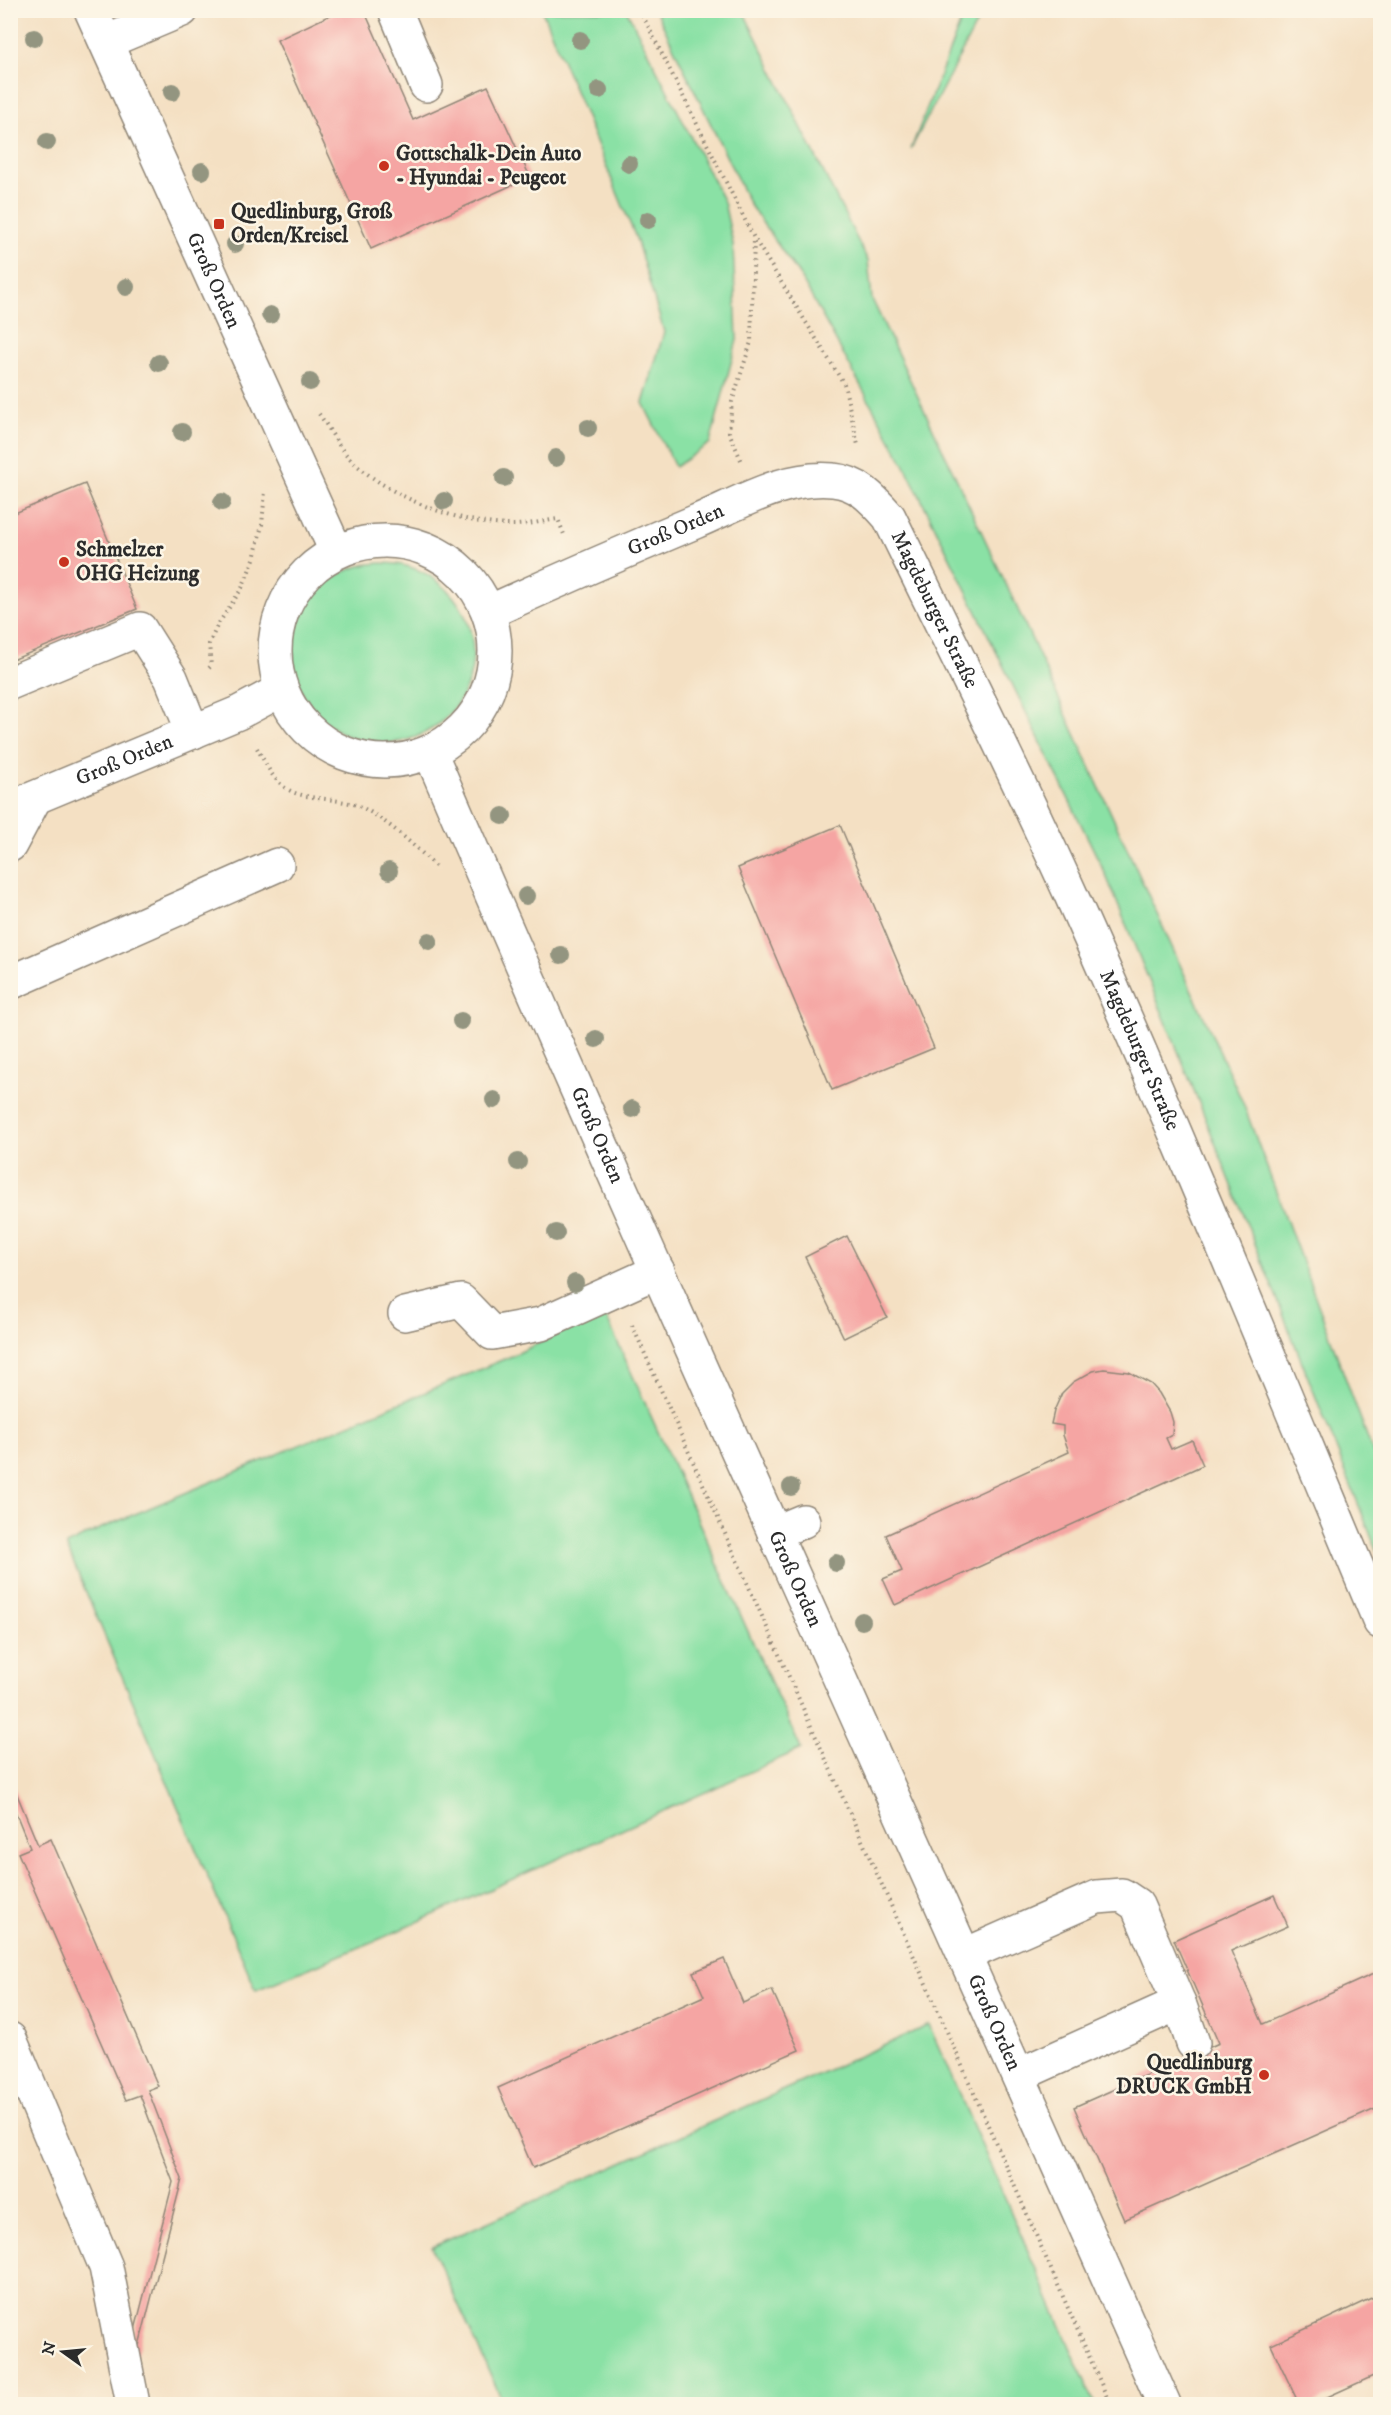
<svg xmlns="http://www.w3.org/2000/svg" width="1391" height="2415" font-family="'IM FELL DW Pica',serif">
  <rect width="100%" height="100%" fill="#fcf5e5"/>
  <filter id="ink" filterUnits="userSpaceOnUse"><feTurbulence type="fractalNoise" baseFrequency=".0167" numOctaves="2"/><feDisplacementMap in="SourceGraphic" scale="12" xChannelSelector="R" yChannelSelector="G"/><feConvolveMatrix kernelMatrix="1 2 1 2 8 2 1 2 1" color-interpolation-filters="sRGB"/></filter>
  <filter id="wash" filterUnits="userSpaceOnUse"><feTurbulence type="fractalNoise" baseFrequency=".008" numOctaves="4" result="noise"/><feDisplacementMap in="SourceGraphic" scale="24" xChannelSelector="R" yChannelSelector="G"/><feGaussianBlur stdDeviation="1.35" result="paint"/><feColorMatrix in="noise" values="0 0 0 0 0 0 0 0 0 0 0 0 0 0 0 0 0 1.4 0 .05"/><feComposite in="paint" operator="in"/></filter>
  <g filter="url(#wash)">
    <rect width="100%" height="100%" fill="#f4e0c3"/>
    <path fill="#8ae1a5" stroke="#5a8668" stroke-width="1.5" d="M 542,11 L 627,11 L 724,202 L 733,244 L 737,340 L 710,443 L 675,467 L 643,403 L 664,332 L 636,238 Z
      M 656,11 L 743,11 L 868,261 L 872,299 L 1028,631 L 1243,1103 L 1380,1471 L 1380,1559 L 1202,1110 L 1105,873 L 904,464 L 800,276 L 750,205 Z
      M 965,11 L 983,11 L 911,149 Z
      M293 653a90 90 0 1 1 180 0a90 90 0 1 1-180 0Z
      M 604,1312 L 801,1749 L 382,1938 L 256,1990 L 66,1545 L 97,1530 L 514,1355 Z
      M 929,2025 L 1095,2404 L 504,2404 L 432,2247 Z"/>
    <g id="blocks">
      <path fill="#f5a5a3" d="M 341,10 L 364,10 L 413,120 L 488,86 L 530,177 L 371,249 L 277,40 Z
        M 85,484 L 137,609 L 10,661 L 10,515 Z
        M 840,825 L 934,1048 L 832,1090 L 738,868 Z
        M 847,1236 L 887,1317 L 844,1338 L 805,1257 Z
        M 1104,1369 L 1129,1372 L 1151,1384 L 1159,1393 L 1170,1412 L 1173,1422 L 1172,1435 L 1166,1438 L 1171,1449 L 1192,1440 L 1203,1465 L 895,1605 L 883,1579 L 902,1571 L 886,1535 L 1069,1452 L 1063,1435 L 1063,1426 L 1051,1424 L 1054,1411 L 1062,1393 L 1073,1382 L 1093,1371 Z
        M 11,1780 L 38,1845 L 51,1839 L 158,2086 L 148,2090 L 182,2179 L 124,2404 L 116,2404 L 173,2182 L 140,2095 L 126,2100 L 18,1853 L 30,1848 L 11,1801 Z
        M 1274,1895 L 1288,1926 L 1231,1951 L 1263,2024 L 1380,1971 L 1380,2107 L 1124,2220 L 1074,2107 L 1219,2043 L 1174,1940 Z
        M 724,1959 L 743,2003 L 772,1990 L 799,2050 L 533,2168 L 498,2088 L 704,1996 L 693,1972 Z
        M 1380,2294 L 1380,2373 L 1312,2404 L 1299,2404 L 1271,2345 Z"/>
    </g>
  </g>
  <g filter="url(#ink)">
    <use href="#blocks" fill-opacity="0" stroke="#908677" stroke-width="1.5"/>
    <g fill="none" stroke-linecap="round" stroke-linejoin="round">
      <g stroke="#908677" stroke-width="36">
        <g id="minor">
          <path id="s1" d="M 91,10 L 336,551"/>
          <path d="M 395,10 L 426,85"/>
          <path d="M 106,42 L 182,10"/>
          <circle cx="385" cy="651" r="110"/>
          <path id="s2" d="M 489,612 C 557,581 626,551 695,522 C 738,504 785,475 833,480 C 858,482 873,499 889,517 C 950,642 1013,767 1071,895 C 1179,1135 1278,1379 1380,1622"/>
          <path d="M 10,683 L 140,629 L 171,678 L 193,732"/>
          <path id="s3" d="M 430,752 C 668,1306 921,1853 1164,2404"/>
          <path id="s4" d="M 10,808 L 238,713 L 281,690"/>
          <path d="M 10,845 L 35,798"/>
          <path d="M 10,983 L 277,865"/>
          <path d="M 405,1314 L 461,1301 L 492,1333 L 541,1324 L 658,1271"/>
          <path d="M 774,1533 L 803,1521"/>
          <path d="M 965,1955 L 1097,1897 L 1122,1895 L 1137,1905 L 1179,2003 L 1019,2075"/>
          <path d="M 1179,2003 L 1193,2043"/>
          <path d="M 10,2039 L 106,2267 L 133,2404"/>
        </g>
      </g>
      <path stroke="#908677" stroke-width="4" stroke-dasharray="1.5 4.5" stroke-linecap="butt" d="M 640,10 L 754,238 L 844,384 L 858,445
        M 319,414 C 328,426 335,441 345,453 C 380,494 458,525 512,525 C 527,525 543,521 558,519 L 565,537
        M 741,460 L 729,432 L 732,402 L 751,342 L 754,239
        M 209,668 L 211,666 L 209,644 L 217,626 L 242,588 L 254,559 L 262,525 L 265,491
        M 257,748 C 264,760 271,777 283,786 C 301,802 341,796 363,808 C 385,819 418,848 435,866
        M 632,1325 L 931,1995 L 1110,2404"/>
      <use href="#minor" stroke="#fff" stroke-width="33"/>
    </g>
    <g fill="#939580">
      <circle cx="34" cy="38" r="9"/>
      <circle cx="580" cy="40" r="9"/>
      <circle cx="599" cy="90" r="9"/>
      <circle cx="172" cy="92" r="9"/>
      <circle cx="47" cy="142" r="9"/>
      <circle cx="629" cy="164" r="9"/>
      <circle cx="202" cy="171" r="9"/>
      <circle cx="648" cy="220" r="9"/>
      <circle cx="235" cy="244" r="9"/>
      <circle cx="126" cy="287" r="9"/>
      <circle cx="270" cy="315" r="9"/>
      <circle cx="159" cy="363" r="9"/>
      <circle cx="310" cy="382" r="9"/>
      <circle cx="588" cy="428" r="9"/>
      <circle cx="182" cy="432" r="9"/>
      <circle cx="556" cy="458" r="9"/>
      <circle cx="504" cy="478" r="9"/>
      <circle cx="444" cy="501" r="9"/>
      <circle cx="222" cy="502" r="9"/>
      <circle cx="503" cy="816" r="9"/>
      <circle cx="389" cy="871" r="9"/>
      <circle cx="526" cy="896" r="9"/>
      <circle cx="429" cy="941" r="9"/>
      <circle cx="561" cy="955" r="9"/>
      <circle cx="461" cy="1021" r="9"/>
      <circle cx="596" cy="1039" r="9"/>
      <circle cx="494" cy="1100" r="9"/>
      <circle cx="632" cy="1109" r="9"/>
      <circle cx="518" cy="1162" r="9"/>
      <circle cx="556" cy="1233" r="9"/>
      <circle cx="575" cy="1283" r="9"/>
      <circle cx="791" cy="1487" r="9"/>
      <circle cx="836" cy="1563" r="9"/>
      <circle cx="862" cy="1621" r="9"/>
    </g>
  </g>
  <g fill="#c8321e" stroke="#fcf5e5" stroke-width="2">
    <circle cx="384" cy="166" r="6"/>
    <rect x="213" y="218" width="12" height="12" rx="3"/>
    <circle cx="64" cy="562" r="6"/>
    <circle cx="1264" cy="2075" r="6"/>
  </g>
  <g text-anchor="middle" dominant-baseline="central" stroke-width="5" stroke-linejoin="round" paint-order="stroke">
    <g font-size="21" font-weight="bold" fill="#2b2b2b" stroke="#fcf5e5" text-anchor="start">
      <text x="396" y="154">Gottschalk-Dein Auto<tspan x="396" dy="24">- Hyundai - Peugeot</tspan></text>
      <text x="231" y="212">Quedlinburg, Groß<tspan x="231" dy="24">Orden/Kreisel</tspan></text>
      <text x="76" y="550">Schmelzer<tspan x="76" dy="24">OHG Heizung</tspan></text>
      <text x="1252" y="2063" text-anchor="end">Quedlinburg<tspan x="1252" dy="24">DRUCK GmbH</tspan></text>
    </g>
    <g font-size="21" fill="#2b2b2b" stroke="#fcf5e5">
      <text stroke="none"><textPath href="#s1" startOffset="297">Groß Orden</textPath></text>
      <text stroke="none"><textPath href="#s2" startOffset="204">Groß Orden</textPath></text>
      <text stroke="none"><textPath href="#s2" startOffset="543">Magdeburger Straße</textPath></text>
      <text stroke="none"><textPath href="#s4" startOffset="124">Groß Orden</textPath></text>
      <text stroke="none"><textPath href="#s2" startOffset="1029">Magdeburger Straße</textPath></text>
      <text stroke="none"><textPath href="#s3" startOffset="418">Groß Orden</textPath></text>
      <text stroke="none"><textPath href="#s3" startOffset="904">Groß Orden</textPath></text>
      <text stroke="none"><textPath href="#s3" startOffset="1390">Groß Orden</textPath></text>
    </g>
  </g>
  <rect width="1391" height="2415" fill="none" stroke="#fcf5e5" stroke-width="36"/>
  <g transform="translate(63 2352) rotate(285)" stroke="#fcf5e5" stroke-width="4.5" paint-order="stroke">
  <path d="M0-4.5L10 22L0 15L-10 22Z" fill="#2b2b2b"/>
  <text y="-9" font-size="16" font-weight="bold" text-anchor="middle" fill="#2b2b2b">N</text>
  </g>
</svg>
